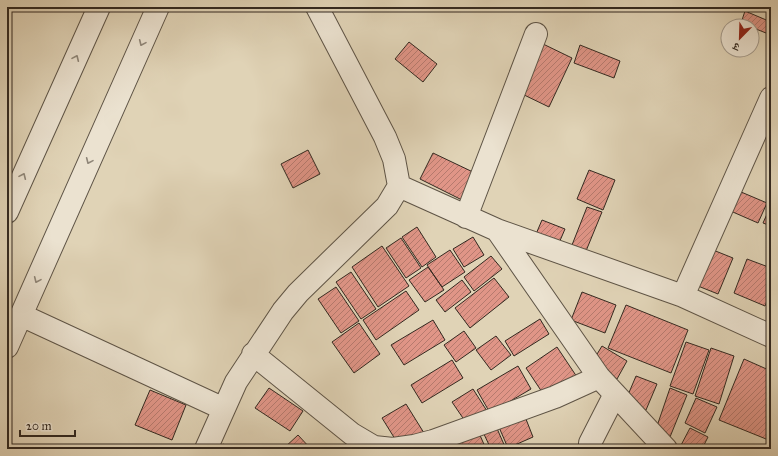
<svg xmlns="http://www.w3.org/2000/svg" width="778" height="456" font-family="'IM FELL Great Primer','Noto Serif Devanagari',serif">
  <defs>
    <pattern id="building-hatch" width="6" height="6" patternUnits="userSpaceOnUse"><rect width="6" height="6" fill="#e09587"/><path d="M-1 1l2-2M0 6l6-6M5 7l2-2" fill="none" stroke="#b67a6e"/></pattern>
  </defs>
  <rect width="100%" height="100%" fill="#e0d3b6"/>
  <filter id="stains"><feTurbulence type="fractalNoise" baseFrequency=".005" numOctaves="4"/><feColorMatrix values="0 0 0 0 .2 0 0 0 0 .09 0 0 0 0 .02 0 0 0 .5 -.17"/></filter>
  <radialGradient id="worn" r=".72"><stop offset=".6" stop-color="#630" stop-opacity="0"/><stop offset="1" stop-color="#630" stop-opacity=".3"/></radialGradient>
  <path fill="url(#building-hatch)" stroke="#332920" d="M 745,11 L 771,22 L 771,35 L 741,23 Z
    M 409,42 L 437,64 L 423,82 L 395,59 Z
    M 541,43 L 572,58 L 549,107 L 518,92 Z
    M 580,45 L 620,61 L 614,78 L 574,63 Z
    M 308,150 L 320,174 L 293,188 L 281,164 Z
    M 433,153 L 475,173 L 462,200 L 420,179 Z
    M 589,170 L 615,180 L 603,210 L 577,199 Z
    M 734,189 L 767,203 L 758,223 L 726,209 Z
    M 771,205 L 771,226 L 763,223 Z
    M 587,207 L 602,212 L 586,251 L 572,245 Z
    M 542,220 L 565,229 L 559,243 L 536,234 Z
    M 417,227 L 436,257 L 422,267 L 402,237 Z
    M 473,237 L 484,255 L 464,267 L 453,249 Z
    M 401,238 L 421,268 L 406,278 L 386,248 Z
    M 382,246 L 409,286 L 378,307 L 352,267 Z
    M 708,248 L 733,258 L 718,294 L 693,284 Z
    M 450,250 L 465,272 L 442,287 L 427,265 Z
    M 491,256 L 502,269 L 474,291 L 464,277 Z
    M 747,259 L 771,268 L 771,292 L 765,306 L 734,293 Z
    M 428,267 L 444,290 L 425,302 L 409,280 Z
    M 351,272 L 376,309 L 361,319 L 336,282 Z
    M 494,278 L 509,297 L 470,328 L 455,308 Z
    M 462,280 L 471,292 L 445,312 L 436,300 Z
    M 336,287 L 359,321 L 341,333 L 318,299 Z
    M 406,291 L 419,310 L 376,340 L 363,320 Z
    M 582,292 L 616,305 L 605,333 L 571,320 Z
    M 626,305 L 688,330 L 671,373 L 608,348 Z
    M 540,319 L 549,334 L 514,356 L 505,341 Z
    M 433,320 L 445,340 L 404,365 L 391,345 Z
    M 359,323 L 380,354 L 354,373 L 332,342 Z
    M 464,331 L 476,348 L 456,362 L 444,345 Z
    M 496,336 L 511,355 L 491,370 L 476,350 Z
    M 686,342 L 709,350 L 693,394 L 670,386 Z
    M 602,346 L 627,361 L 617,379 L 591,364 Z
    M 557,347 L 577,377 L 546,398 L 526,368 Z
    M 711,348 L 734,356 L 719,404 L 695,396 Z
    M 744,359 L 771,371 L 771,441 L 719,420 Z
    M 452,360 L 463,378 L 422,403 L 411,385 Z
    M 518,366 L 531,389 L 490,413 L 477,390 Z
    M 636,376 L 657,384 L 646,410 L 625,402 Z
    M 269,388 L 303,411 L 290,431 L 255,408 Z
    M 670,388 L 687,395 L 670,437 L 656,429 Z
    M 473,389 L 487,411 L 467,424 L 452,402 Z
    M 150,390 L 186,405 L 172,440 L 135,425 Z
    M 696,398 L 717,407 L 705,433 L 685,423 Z
    M 406,404 L 424,433 L 400,447 L 382,418 Z
    M 524,414 L 533,437 L 508,448 L 498,425 Z
    M 495,424 L 506,449 L 491,449 L 482,430 Z
    M 690,428 L 708,437 L 702,449 L 679,449 Z
    M 479,433 L 486,449 L 457,449 L 455,444 Z
    M 298,435 L 311,449 L 283,449 Z
    M 223,444 L 233,449 L 220,449 Z"/>
  <g fill="none" stroke-linecap="round" stroke-linejoin="round">
    <g stroke="#5e5446" stroke-width="24">
      <path id="minor" d="M 399,186 L 497,230 L 683,296 L 771,336
        M 7,212 L 99,7
        M 466,217 L 536,34
        M 497,230 L 599,377 L 666,449
        M 683,296 L 771,98
        M 21,315 L 224,409
        M 7,347 L 158,7
        M 253,354 L 352,434 L 374,447 L 393,449 L 414,446 L 433,441 L 555,397 L 599,377
        M 206,449 L 236,382 L 283,311 L 298,293 L 387,206 L 399,186 L 394,159 L 385,137 L 317,7
        M 590,449 L 590,443 L 615,394"/>
    </g>
    <use href="#minor" stroke="#ebe2d0" stroke-width="22"/>
  </g>
  <defs><path id="oneway-chevron" d="M-2-3.5L2.5 0L-2 3.5" fill="none" stroke-width="1.6" stroke-linecap="round" stroke-linejoin="round"/></defs>
  <g stroke="#8f8678">
    <use href="#oneway-chevron" transform="translate(142 43) rotate(114)"/>
    <use href="#oneway-chevron" transform="translate(76 58) rotate(-66)"/>
    <use href="#oneway-chevron" transform="translate(89 161) rotate(114)"/>
    <use href="#oneway-chevron" transform="translate(23 176) rotate(-66)"/>
    <use href="#oneway-chevron" transform="translate(37 280) rotate(114)"/>
  </g>
  <rect width="778" height="456" fill="none" stroke="#e0d3b6" stroke-width="24"/>
  <rect x="8" y="8" width="762" height="440" fill="none" stroke="#332920" stroke-width="2"/>
  <rect x="12" y="12" width="754" height="432" fill="none" stroke="#332920"/>
  <g transform="translate(740 38) rotate(203)"><circle r="19" fill="#ebe2d0" stroke="#a1988a"/>
  <path d="M0-3L7 15L0 10L-7 15Z" fill="#8f2418"/>
  <text y="-6" font-size="11" font-weight="bold" text-anchor="middle" fill="#332920">उ</text>
  </g>
  <path d="M20 430v6h55v-6" fill="none" stroke="#332920" stroke-width="2"/>
  <text x="26" y="430" font-size="12" fill="#332920" stroke="#ebe2d0" stroke-width="3" paint-order="stroke">20 m</text>
  <rect width="100%" height="100%" filter="url(#stains)"/>
  <rect width="100%" height="100%" fill="url(#worn)"/>
</svg>
